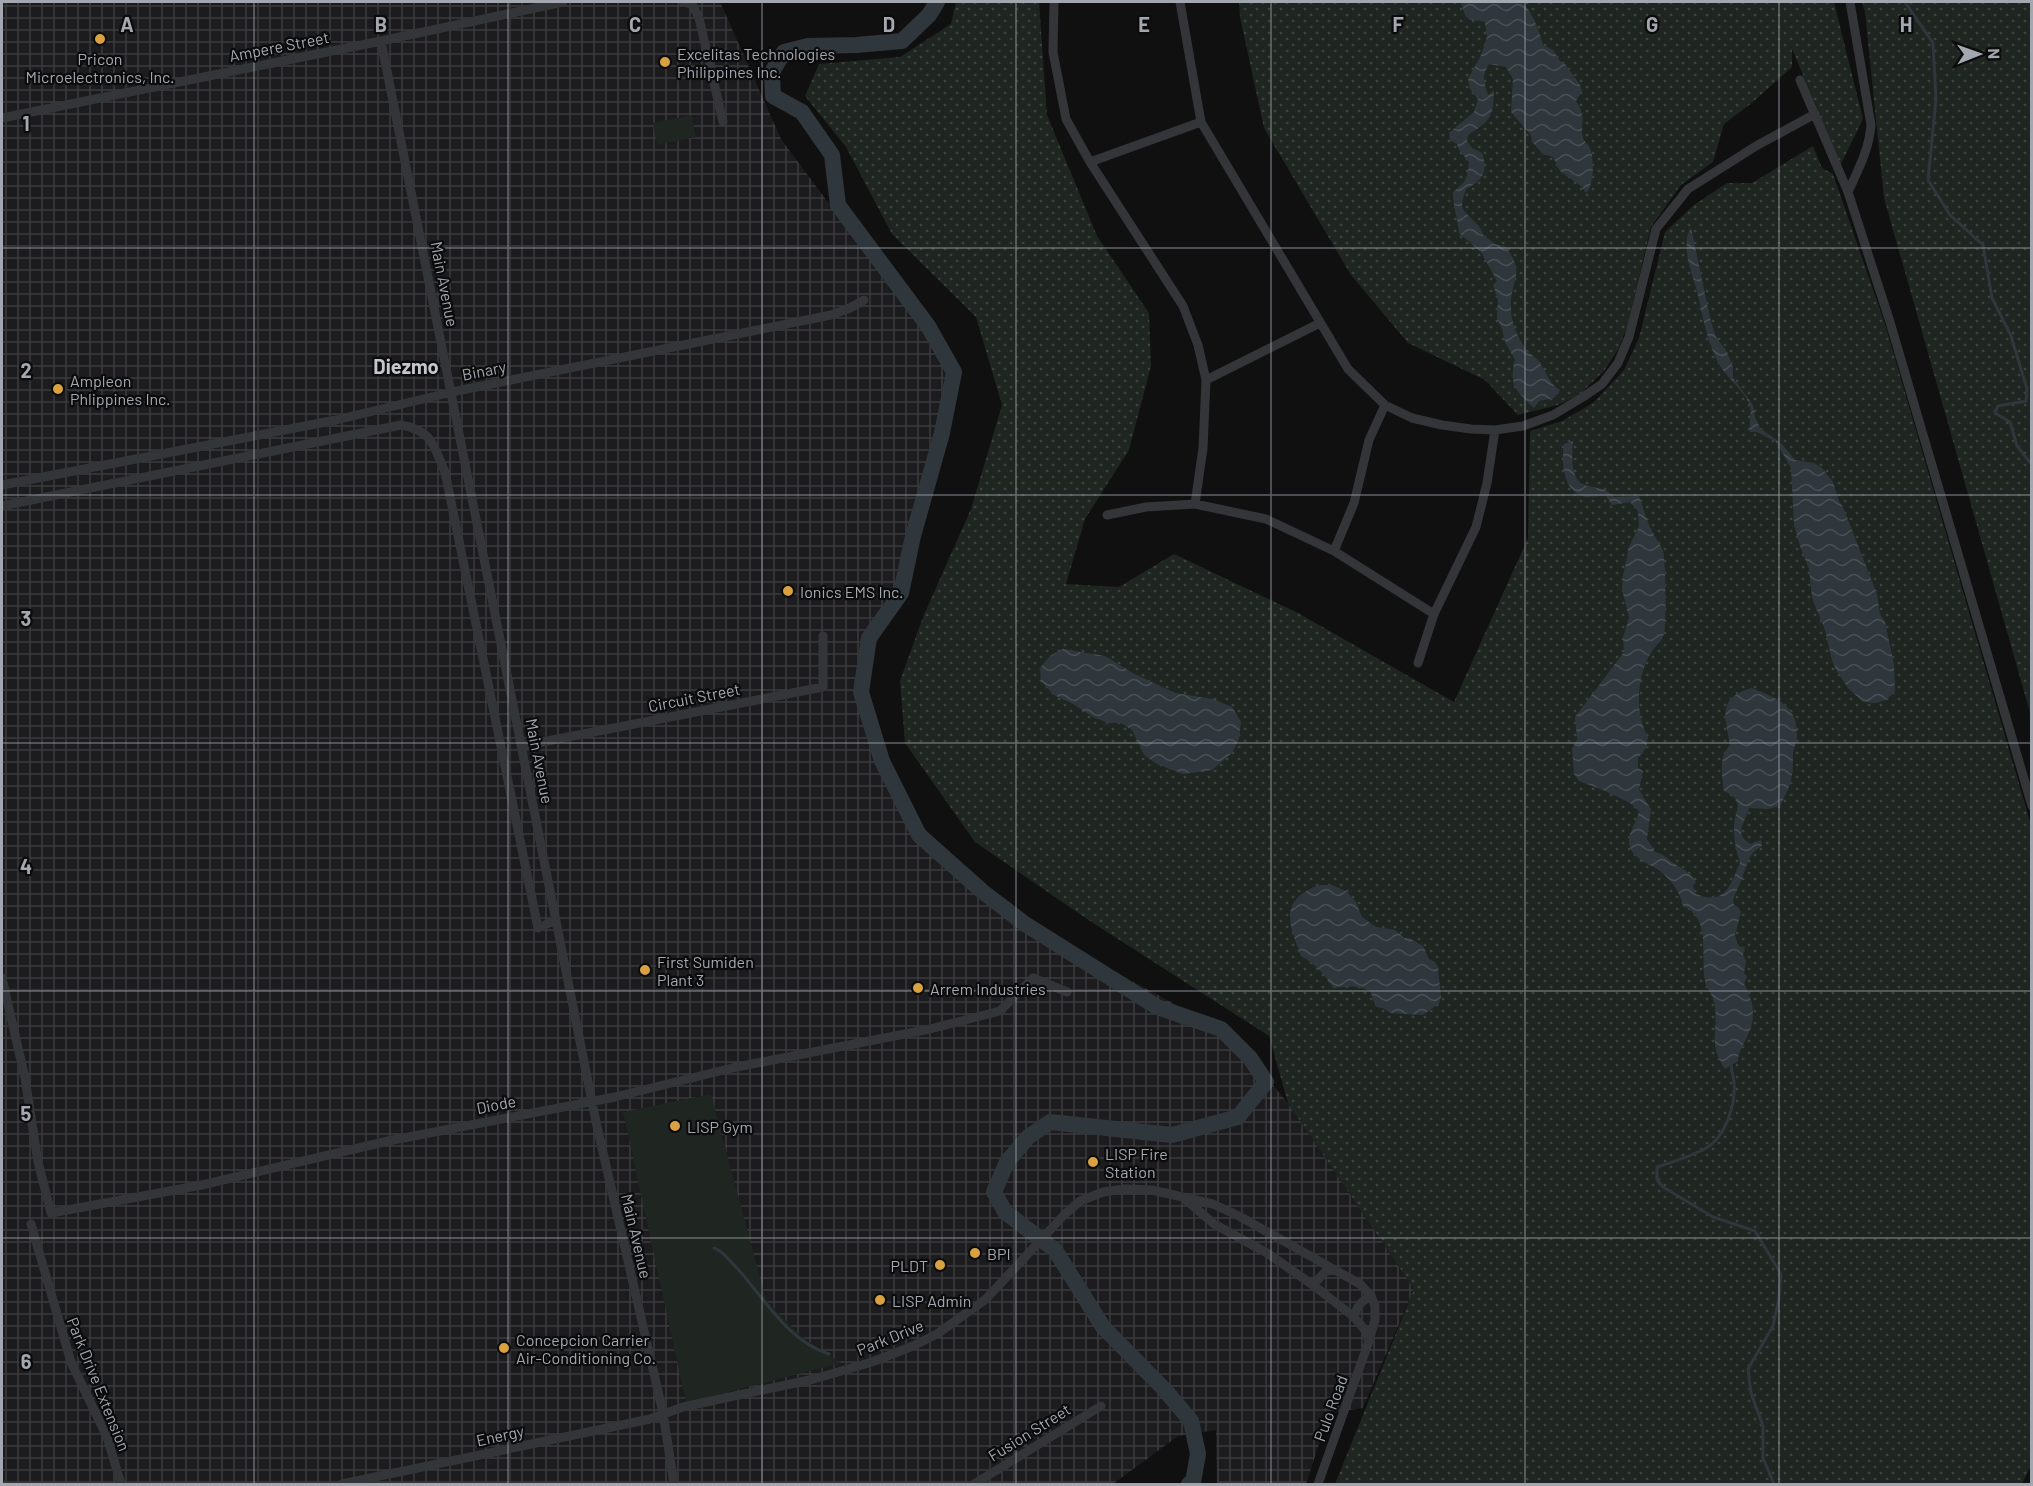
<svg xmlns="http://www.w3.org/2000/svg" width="2033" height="1486" font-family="Barlow,sans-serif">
  <defs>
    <pattern id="industrial-grid" width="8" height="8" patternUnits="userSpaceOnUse" patternTransform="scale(1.5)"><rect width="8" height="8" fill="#1c1c1e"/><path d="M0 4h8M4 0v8" fill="none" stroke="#3a3a3c"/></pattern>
    <pattern id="grass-dots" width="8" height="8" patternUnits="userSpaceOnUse" patternTransform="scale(1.5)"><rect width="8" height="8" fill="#1f2520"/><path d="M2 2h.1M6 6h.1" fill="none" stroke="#3c423e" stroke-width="1.8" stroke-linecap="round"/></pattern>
    <pattern id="water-waves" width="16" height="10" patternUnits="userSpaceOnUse" patternTransform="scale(1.5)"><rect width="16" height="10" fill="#2f373c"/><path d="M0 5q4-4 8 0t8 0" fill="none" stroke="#4a5156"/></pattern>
  </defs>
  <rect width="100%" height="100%" fill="#101011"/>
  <path fill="url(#industrial-grid)" d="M 2,2 L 720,2 L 781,139 L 954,372 L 942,433 L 913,536 L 901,593 L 869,638 L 861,692 L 882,761 L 919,835 L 983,892 L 1026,924 L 1221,1029 L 1250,1058 L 1288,1103 L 1414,1289 L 1363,1408 L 1329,1413 L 1306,1484 L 1217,1484 L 1216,1430 L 1178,1436 L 1113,1484 L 2,1484 Z"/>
  <path fill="url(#grass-dots)" d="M 956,2 L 1039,2 L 1047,115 L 1097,236 L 1149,313 L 1151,366 L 1129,450 L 1085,519 L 1066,584 L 1119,587 L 1174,554 L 1298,613 L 1454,702 L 1528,538 L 1530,431 L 1562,421 L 1593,403 L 1624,370 L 1639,338 L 1665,232 L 1694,205 L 1727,183 L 1752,183 L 1813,146 L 1822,168 L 1833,174 L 1885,324 L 2031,825 L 2032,1463 L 2022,1484 L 1335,1484 L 1414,1289 L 1288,1103 L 1269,1036 L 1090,921 L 975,842 L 905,743 L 900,681 L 923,617 L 971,509 L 1002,405 L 976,317 L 892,234 L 846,147 L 805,96 L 819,64 L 900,57 L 951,24 Z
    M 1239,2 L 1834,2 L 1863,119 L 1839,168 L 1818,110 L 1792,49 L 1792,67 L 1753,102 L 1724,124 L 1713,162 L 1681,185 L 1651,227 L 1627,327 L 1619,348 L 1604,371 L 1579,395 L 1558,405 L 1518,415 L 1485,380 L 1408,343 L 1351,275 L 1264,128 L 1240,17 Z
    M 1862,2 L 2031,2 L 2031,716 L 1884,198 L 1865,12 Z"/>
  <path fill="#1f2520" d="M 692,115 L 696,137 L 657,145 L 653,123 Z
    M 711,1094 L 766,1300 L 802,1337 L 841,1363 L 686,1403 L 623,1112 Z"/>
  <path fill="url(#water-waves)" d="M 1460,2 L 1522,2 C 1534,15 1538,28 1543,45 L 1553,50 L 1560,61 L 1565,64 L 1580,85 L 1582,91 L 1576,101 C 1588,119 1579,123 1583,138 C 1585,143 1590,146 1591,151 C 1594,161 1594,186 1586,193 L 1581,186 L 1560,171 L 1553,157 L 1543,154 L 1532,142 L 1531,135 L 1511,112 L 1513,79 L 1506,67 L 1489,64 C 1481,76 1484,82 1488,95 L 1494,90 C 1493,118 1491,120 1468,135 L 1467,141 L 1472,148 L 1482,153 C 1488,171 1484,180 1466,189 C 1465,193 1462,199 1462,203 C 1461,215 1481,222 1483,235 L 1495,244 L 1506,247 C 1527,276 1509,280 1511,309 C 1511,323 1519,341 1528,352 C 1531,355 1536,357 1538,361 C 1546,370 1549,384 1560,390 L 1554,398 L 1539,401 L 1534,408 C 1517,392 1508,385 1515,360 L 1505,342 L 1502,329 L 1497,318 L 1498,299 L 1493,285 L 1497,281 L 1481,252 L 1459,233 C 1458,219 1453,207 1453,192 C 1467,181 1467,179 1469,162 L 1459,150 L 1457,144 L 1450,140 L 1449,133 L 1474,112 L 1478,99 L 1470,89 L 1468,79 L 1481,55 L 1487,37 L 1485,22 C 1480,20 1473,21 1469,19 C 1464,17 1463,6 1460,2 Z
    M 1691,228 L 1711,322 L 1716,337 L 1727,352 L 1733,367 L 1733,378 L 1753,405 L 1755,417 L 1760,428 L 1782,444 L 1795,460 L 1814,463 L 1822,468 L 1833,482 L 1839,501 L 1843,507 L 1877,594 L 1880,614 L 1885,622 L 1894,665 L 1895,691 L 1886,700 L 1875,703 L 1863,702 L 1848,688 L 1838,673 L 1832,661 L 1825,630 L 1812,598 L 1809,569 L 1800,546 L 1794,525 L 1791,468 L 1776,442 L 1757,432 L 1750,432 C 1748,421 1754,411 1748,401 C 1742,390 1730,380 1722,369 C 1707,345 1703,317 1697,291 C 1692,273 1680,245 1691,228 Z
    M 1573,441 C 1572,456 1569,482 1588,486 C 1598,488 1607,489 1614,497 L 1639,496 C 1643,507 1646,520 1652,531 C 1655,538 1660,543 1663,551 C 1666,563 1666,610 1665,625 C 1664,643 1659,640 1651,653 C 1637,675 1634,713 1648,737 L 1646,748 L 1638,758 L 1638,768 L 1643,771 L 1639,790 L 1651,809 L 1647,839 L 1655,852 C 1664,854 1665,857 1672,862 C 1682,869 1689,871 1696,882 L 1693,886 L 1696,894 C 1725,906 1731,885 1740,862 C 1736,852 1734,839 1734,829 C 1733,811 1748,802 1724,791 C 1722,777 1718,757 1730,745 C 1725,718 1717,697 1752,688 C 1775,698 1797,704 1797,734 C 1797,741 1794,747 1793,753 C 1793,777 1792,784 1780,806 L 1768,809 L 1749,808 C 1746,822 1732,834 1751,844 L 1761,840 L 1762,846 C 1747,853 1747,868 1741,881 C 1739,887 1735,893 1733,900 L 1734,905 L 1738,907 L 1741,912 L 1735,935 L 1738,946 L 1745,947 L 1743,955 L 1746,961 L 1744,973 L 1747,976 L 1744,984 C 1756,1006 1756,1021 1744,1043 C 1741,1050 1738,1053 1738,1061 L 1725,1069 C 1708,1044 1718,1033 1715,1006 C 1714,996 1707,990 1705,981 C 1700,956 1712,918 1683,906 C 1680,891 1671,880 1660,871 C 1649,863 1631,859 1629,843 C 1628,832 1637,822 1639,811 L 1630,803 L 1603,790 L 1579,781 L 1574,774 L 1572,749 L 1577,739 L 1575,717 L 1624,652 L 1623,637 L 1629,618 L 1622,589 L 1623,576 L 1629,547 L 1639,526 L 1638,511 L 1630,502 L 1612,505 L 1606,496 C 1599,495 1593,497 1586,497 C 1563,494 1561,462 1564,444 Z
    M 1063,649 L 1105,656 L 1131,672 L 1175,693 L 1213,699 L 1232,707 L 1241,722 L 1239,739 L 1232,753 L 1212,770 L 1183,774 L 1157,764 L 1144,755 L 1132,730 L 1121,723 L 1108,723 L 1093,717 L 1073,704 L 1054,695 L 1041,681 L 1040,668 L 1050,656 Z
    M 1319,885 L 1332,885 L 1347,892 L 1356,902 L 1362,917 L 1376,927 L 1395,930 L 1404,938 L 1409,938 L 1423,946 L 1429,959 L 1435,962 L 1438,967 L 1441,997 L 1439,1003 L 1423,1015 L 1390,1013 L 1383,1008 L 1376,1007 L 1370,991 C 1354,984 1350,987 1333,988 C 1326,975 1314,963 1301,956 C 1289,923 1278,901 1319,885 Z"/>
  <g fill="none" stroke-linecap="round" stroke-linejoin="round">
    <path stroke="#2f373c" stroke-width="3" d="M 1905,2 L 1933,43 L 1936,99 L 1928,180 L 1950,215 L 1983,245 L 1992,298 L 2011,336 L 2027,389 L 2026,401 L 1998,406 L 1995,413 L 2010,422 L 2017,446 L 2032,465
      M 1731,1063 C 1731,1069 1733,1075 1734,1082 C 1736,1103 1726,1137 1706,1148 C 1693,1156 1672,1162 1657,1167 L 1657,1180 L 1663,1187 L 1713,1217 L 1755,1231 L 1781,1274 L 1779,1298 L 1773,1326 L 1748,1369 L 1751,1393 L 1763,1426 L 1763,1458 L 1774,1484
      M 714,1248 C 723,1251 729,1260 735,1266 C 764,1297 787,1341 829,1354"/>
    <path stroke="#2f373c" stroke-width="16" d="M 937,2 L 929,15 L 902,41 L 856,45 L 808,46 L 784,52 L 772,72 L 773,96 L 802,112 L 832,155 L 838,205 L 928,326 L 954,372 L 942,433 L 913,536 L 901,593 L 869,638 L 861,692 L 882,761 L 919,835 L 983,892 L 1025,924 L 1157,1007 L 1221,1029 L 1250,1058 L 1266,1082 L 1238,1117 L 1172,1135 L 1050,1122 L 1028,1137 L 1007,1162 L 994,1192 L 1005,1212 L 1055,1250 L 1103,1327 L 1164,1389 L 1191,1421 L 1198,1454 L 1193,1482 L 1189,1484"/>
    <path stroke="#343538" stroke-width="9" d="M 683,2 L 692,4 L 699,18 L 723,122
      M 1054,2 L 1053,52 L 1066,119 L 1090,162 L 1183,306 L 1198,345 L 1206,380 L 1203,448 L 1195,504
      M 1180,2 L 1201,122 L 1348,369 L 1385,405 L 1412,418 L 1442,425 L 1471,429 L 1495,430 L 1523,426 L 1553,415 L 1583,397 L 1602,384 L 1618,363 L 1629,337 L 1656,229 L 1688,189 L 1756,146 L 1815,114
      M 381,41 L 596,1122 L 663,1413 L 674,1484
      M 1800,80 L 1848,192 L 1890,322 L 2032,806
      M 2,118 L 381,41 L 563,2
      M 1090,162 L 1201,122
      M 1848,192 C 1858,170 1869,150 1871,125 L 1850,2
      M 1206,380 L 1320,323
      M 2,485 L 336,420 L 452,392 L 831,315 L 850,308 L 864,300
      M 2,506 L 401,425 C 433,431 433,445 445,472 L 538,928 L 556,920
      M 1107,515 L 1146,507 L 1195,504 L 1266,519 L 1334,551 L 1434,614
      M 1334,551 L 1354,503 L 1369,440 L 1385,405
      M 1418,663 L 1434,614 L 1476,527 L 1487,483 L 1495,430
      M 522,746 L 823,687 L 823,636
      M 2,978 L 25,1078 L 38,1162 L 51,1213 L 202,1185 L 388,1141 L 615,1097 L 732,1068 L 930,1029 L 1000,1011 L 1033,978 L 1067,992
      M 1186,1200 L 1214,1224 L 1267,1253 L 1313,1285 L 1354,1317 L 1365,1330 L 1369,1341
      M 31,1224 L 71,1362 L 107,1437 L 121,1484
      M 1313,1285 L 1325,1272 L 1334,1269
      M 1354,1317 C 1357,1306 1361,1301 1371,1296
      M 342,1484 L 650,1419 L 683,1407 L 814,1379 L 872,1362 L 913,1346 L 937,1334 L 986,1299 L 1064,1215 L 1080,1201 L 1103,1192 L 1125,1189 L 1152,1190 L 1213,1204 L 1239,1216 L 1360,1284 L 1371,1296 L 1375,1306 L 1375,1320 L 1369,1341 L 1318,1484
      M 974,1484 L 1101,1406"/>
  </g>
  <path fill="none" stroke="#a3a8b0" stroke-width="1.5" stroke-opacity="0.55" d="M 254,2 L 254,1484M 508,2 L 508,1484M 762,2 L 762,1484M 1016,2 L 1016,1484M 1271,2 L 1271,1484M 1525,2 L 1525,1484M 1779,2 L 1779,1484M 2,248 L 2032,248M 2,495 L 2032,495M 2,743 L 2032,743M 2,991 L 2032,991M 2,1238 L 2032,1238"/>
  <g fill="#d8a241" stroke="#0b0b0c" stroke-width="2">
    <circle cx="100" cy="39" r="6"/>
    <circle cx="665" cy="62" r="6"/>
    <circle cx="58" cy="389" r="6"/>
    <circle cx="788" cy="591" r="6"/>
    <circle cx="645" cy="970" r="6"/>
    <circle cx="918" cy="988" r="6"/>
    <circle cx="675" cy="1126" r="6"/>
    <circle cx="1093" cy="1162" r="6"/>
    <circle cx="975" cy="1253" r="6"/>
    <circle cx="940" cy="1265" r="6"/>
    <circle cx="880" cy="1300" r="6"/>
    <circle cx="504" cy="1348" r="6"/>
  </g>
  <g text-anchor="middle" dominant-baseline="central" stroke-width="4.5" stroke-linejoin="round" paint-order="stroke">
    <g font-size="16" fill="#a3a8b0" stroke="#0b0b0c">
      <text transform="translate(279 46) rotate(-11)">Ampere Street</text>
      <text transform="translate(445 284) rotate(79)">Main Avenue</text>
      <text transform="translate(484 370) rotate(-11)">Binary</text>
      <text transform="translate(694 697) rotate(-11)">Circuit Street</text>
      <text transform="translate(540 761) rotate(79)">Main Avenue</text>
      <text transform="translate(496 1104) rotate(-11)">Diode</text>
      <text transform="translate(637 1236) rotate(77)">Main Avenue</text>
      <text transform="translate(890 1337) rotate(-22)">Park Drive</text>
      <text transform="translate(99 1384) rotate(68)">Park Drive Extension</text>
      <text transform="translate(1330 1408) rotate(-70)">Pulo Road</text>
      <text transform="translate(1029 1432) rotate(-32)">Fusion Street</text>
      <text transform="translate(500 1435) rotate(-12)">Energy</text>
    </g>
    <g font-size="16" fill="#a3a8b0" stroke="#0b0b0c" text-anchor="start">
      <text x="677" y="53">Excelitas Technologies<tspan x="677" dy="18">Philippines Inc.</tspan></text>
      <text x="100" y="58" text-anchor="middle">Pricon<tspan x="100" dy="18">Microelectronics, Inc.</tspan></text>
      <text x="70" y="380">Ampleon<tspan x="70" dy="18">Phlippines Inc.</tspan></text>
      <text x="800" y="591">Ionics EMS Inc.</text>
      <text x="657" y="961">First Sumiden<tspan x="657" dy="18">Plant 3</tspan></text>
      <text x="930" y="988">Arrem Industries</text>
      <text x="687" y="1126">LISP Gym</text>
      <text x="1105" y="1153">LISP Fire<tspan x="1105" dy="18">Station</tspan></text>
      <text x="987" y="1253">BPI</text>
      <text x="928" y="1265" text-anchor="end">PLDT</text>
      <text x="892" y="1300">LISP Admin</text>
      <text x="516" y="1339">Concepcion Carrier<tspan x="516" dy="18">Air-Conditioning Co.</tspan></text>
    </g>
    <g font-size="20" font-weight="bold" fill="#c4c6cd" stroke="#0b0b0c">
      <text x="406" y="366">Diezmo</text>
    </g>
  </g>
  <g font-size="20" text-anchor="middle" font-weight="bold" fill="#a3a8b0" stroke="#0b0b0c" stroke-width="4.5" stroke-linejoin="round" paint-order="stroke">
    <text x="127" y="32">A</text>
    <text x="381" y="32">B</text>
    <text x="635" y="32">C</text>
    <text x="889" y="32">D</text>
    <text x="1144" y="32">E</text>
    <text x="1398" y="32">F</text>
    <text x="1652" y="32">G</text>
    <text x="1906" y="32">H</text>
    <text x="26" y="131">1</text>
    <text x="26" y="378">2</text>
    <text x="26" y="626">3</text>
    <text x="26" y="874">4</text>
    <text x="26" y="1121">5</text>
    <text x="26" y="1369">6</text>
  </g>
  <rect width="2033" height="1486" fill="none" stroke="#a3a8b0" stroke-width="6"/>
  <g transform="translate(1979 54) rotate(89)" stroke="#0b0b0c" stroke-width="4.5" paint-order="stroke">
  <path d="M0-4.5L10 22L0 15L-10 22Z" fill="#a3a8b0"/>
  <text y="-9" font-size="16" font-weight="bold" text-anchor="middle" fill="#a3a8b0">N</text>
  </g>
</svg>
